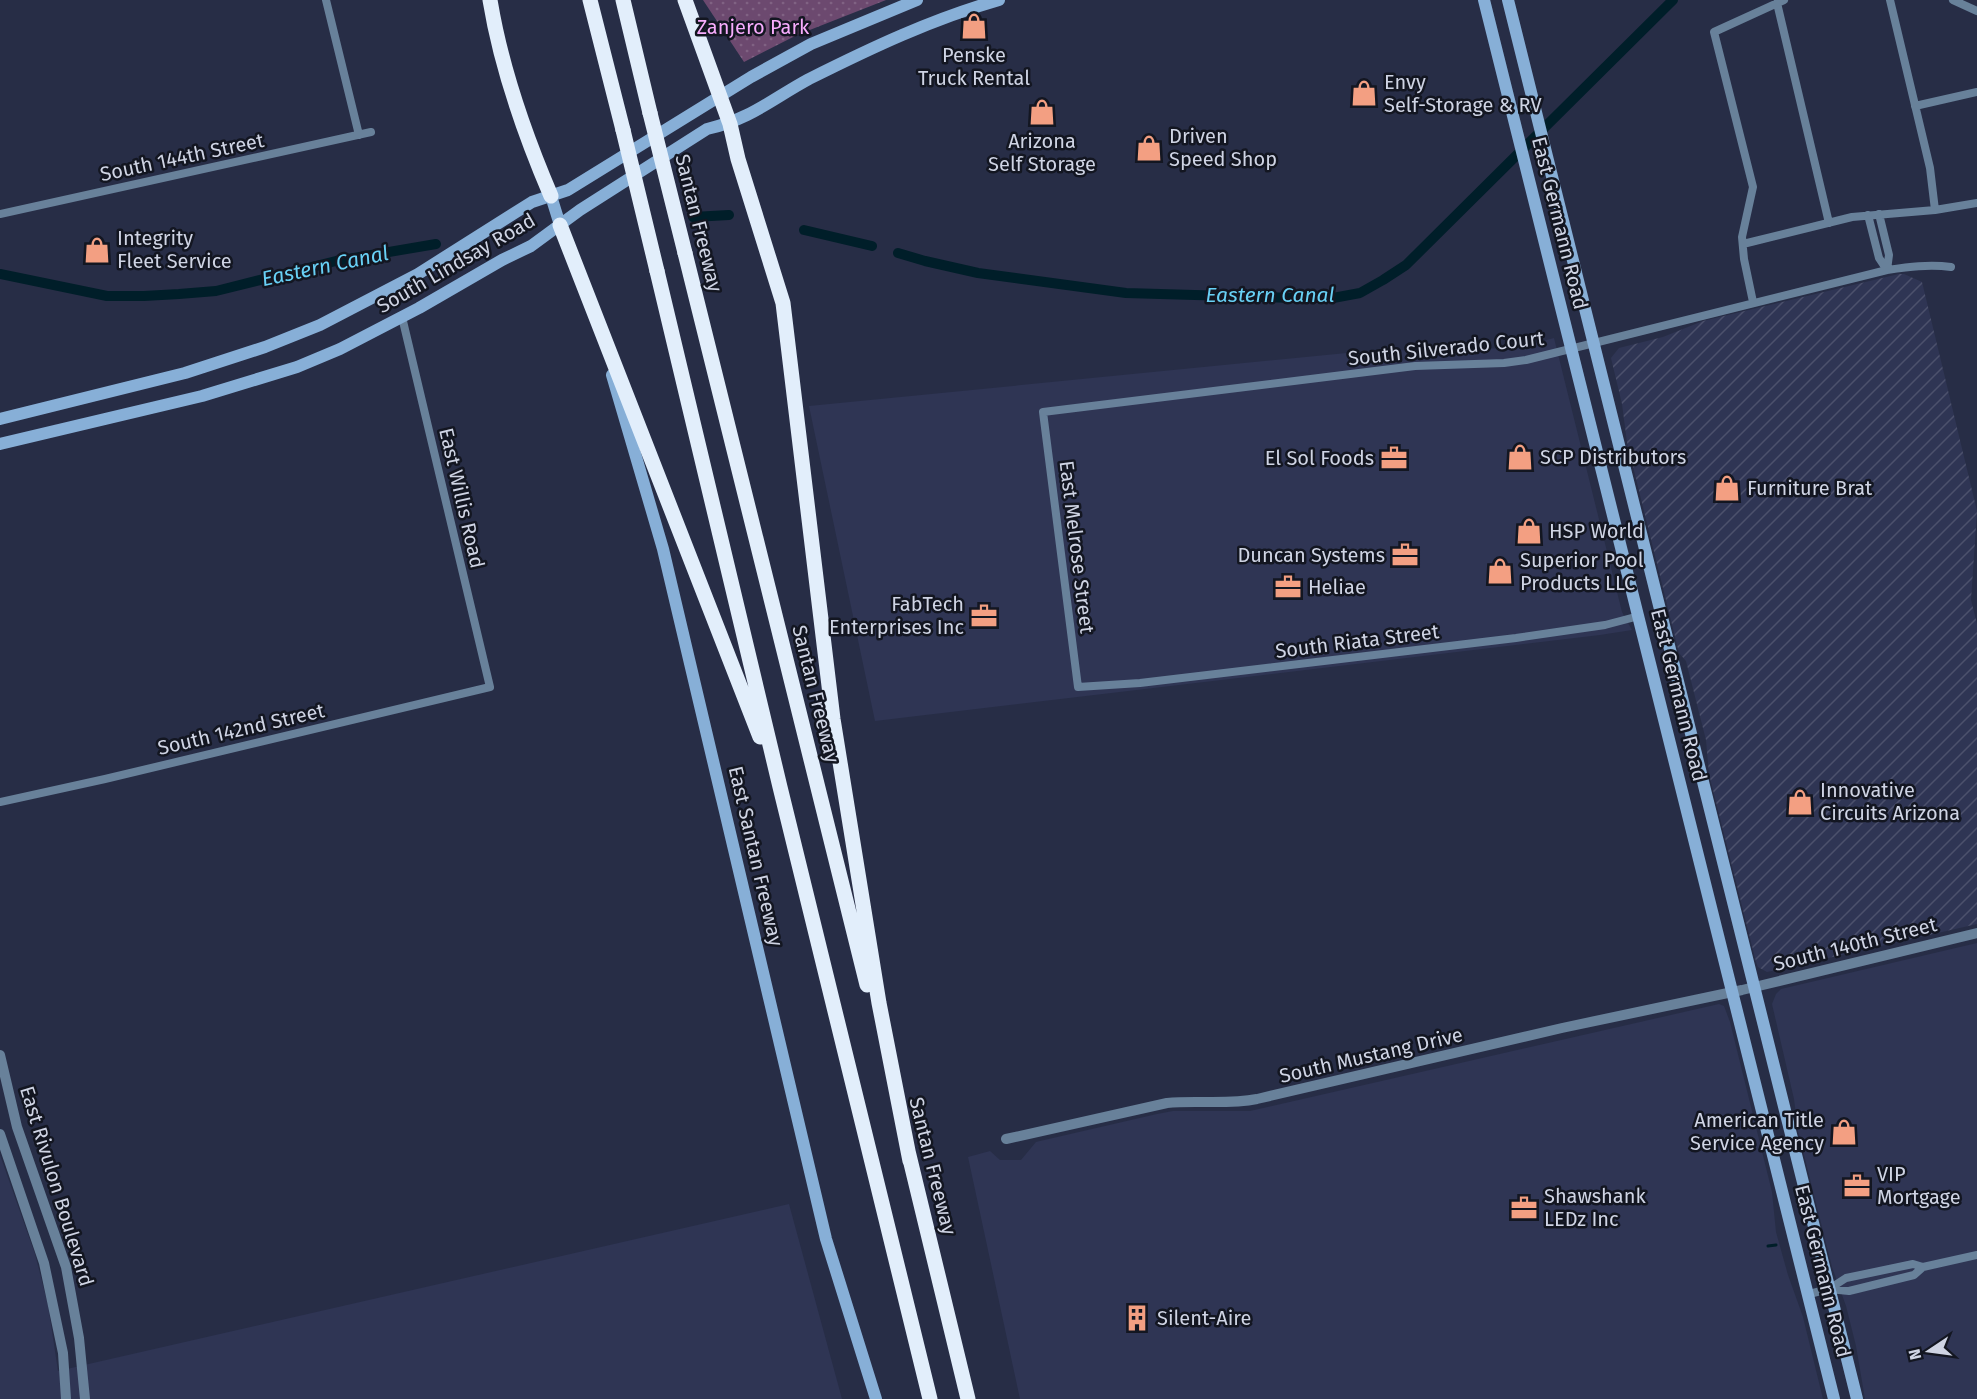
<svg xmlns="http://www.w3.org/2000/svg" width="1977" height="1399" font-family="'Fira Sans',sans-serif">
  <defs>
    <pattern id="industrial-furrows" width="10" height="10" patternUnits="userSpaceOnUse" patternTransform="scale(1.5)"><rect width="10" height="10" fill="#2f3554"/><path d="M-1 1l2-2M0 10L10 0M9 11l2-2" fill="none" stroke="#4c516c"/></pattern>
    <pattern id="park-dots" width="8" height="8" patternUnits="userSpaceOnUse" patternTransform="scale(1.5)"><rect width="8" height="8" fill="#6c496f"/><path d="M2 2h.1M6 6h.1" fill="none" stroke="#806283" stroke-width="1.8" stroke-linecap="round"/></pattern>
  </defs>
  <rect width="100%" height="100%" fill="#272d46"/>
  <path fill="#2f3554" d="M 1554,338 L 1622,612 L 1632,630 L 1600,635 L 875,721 L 809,406 L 1367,351 L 1516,348 Z
    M 1977,943 L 1977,1399 L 1865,1399 L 1856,1346 L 1846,1306 L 1832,1267 L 1798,1131 L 1794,1099 L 1772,1004 L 1776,994 L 1781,989 Z
    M 1719,1004 L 1724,1006 L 1730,1022 L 1772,1192 L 1776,1232 L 1788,1275 L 1803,1317 L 1823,1399 L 1020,1399 L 968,1157 L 990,1151 L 1000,1160 L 1021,1160 L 1036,1142 L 1040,1141 L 1157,1114 L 1173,1111 L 1250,1111 Z
    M 0,1155 L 35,1254 L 48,1305 L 58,1371 L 789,1204 L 842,1399 L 0,1399 Z"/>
  <path fill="url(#industrial-furrows)" d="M 1899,274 L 1904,274 L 1922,282 L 1977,511 L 1971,600 L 1977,624 L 1977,924 L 1767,972 L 1758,967 L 1756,962 L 1709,774 L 1706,740 L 1686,661 L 1679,653 L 1627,442 L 1622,404 L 1611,358 L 1619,348 L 1663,337 L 1703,321 Z"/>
  <path fill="url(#park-dots)" d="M 703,0 L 886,0 L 797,35 L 744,62 Z"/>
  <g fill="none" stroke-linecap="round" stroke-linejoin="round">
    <path stroke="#001e29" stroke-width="3" d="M 1768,1246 L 1776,1245"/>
    <path stroke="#001e29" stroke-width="10" d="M 693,217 L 729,215
      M 804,230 L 872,246
      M 898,253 L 925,261 L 978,273 L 1126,293 L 1296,298 L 1333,298 L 1360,293 L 1383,280 L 1406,265 L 1673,0
      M 0,274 L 107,296 L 144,296 L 179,294 L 216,291 L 336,261 L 436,244"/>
    <path stroke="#68819a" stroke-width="8" d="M 326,0 L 359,135
      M 1890,0 L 1930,168 L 1935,210
      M 1953,0 L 1977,11
      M 1777,3 L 1829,223
      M 1915,106 L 1977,92
      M 0,214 L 371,132
      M 1879,214 L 1889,255 L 1887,270
      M 1868,215 L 1879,258 L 1887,270
      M 1743,244 L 1852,217 L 1935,210 L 1977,203
      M 1753,302 L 1744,259 L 1742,237 L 1753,187 L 1714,32 L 1784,0
      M 1639,616 L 1605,625 L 1516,638 L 1140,683 L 1078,687 L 1043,412 L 1415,366 L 1504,363 L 1526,360 L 1887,270 C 1908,267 1929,264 1951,267
      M 0,802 L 105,779 L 490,687 L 402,317
      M 1829,1289 L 1846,1278 L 1913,1264 L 1923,1267
      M 1809,1294 L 1829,1289 L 1849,1291 L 1914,1275 L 1923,1267 L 1977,1255"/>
    <path stroke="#68819a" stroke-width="10" d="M 0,1055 L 17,1127 L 66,1267 L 79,1338 L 85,1399
      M 0,1134 L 44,1263 L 63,1353 L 66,1399
      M 1006,1139 L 1167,1103 C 1197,1100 1227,1105 1257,1099 L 1562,1028 L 1742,990 L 1977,933"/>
    <path stroke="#87afd7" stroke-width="12" d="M 1484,0 L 1834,1399
      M 1508,0 L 1857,1399
      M 551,196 L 560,225
      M 612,375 L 663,549 L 826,1239 L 876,1399
      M 0,419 L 185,373 L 265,347 L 320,325 L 418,274 L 532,202 L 568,190 L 751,77 L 811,44 L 917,0
      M 0,444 L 202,396 L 297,367 L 340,349 L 419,308 L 502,260 L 531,246 L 580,210 L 707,129 C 751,119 772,99 809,79 C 871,48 932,19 999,0"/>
    <path stroke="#e2eefb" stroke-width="15" d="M 490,0 C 501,67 524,133 551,196
      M 590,0 L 623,130
      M 623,0 L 650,113
      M 685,0 L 730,124 L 738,159 L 783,303 L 833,719 L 879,1003 L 910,1161
      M 560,225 L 760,737
      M 685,253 L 867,985
      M 657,271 L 780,787 L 930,1399
      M 908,1151 L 968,1399"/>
    <path stroke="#e2eefb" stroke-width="15" d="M 650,113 L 685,253
      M 623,130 L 657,271"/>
  </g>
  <defs>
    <g id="shop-bare" transform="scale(2.07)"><path d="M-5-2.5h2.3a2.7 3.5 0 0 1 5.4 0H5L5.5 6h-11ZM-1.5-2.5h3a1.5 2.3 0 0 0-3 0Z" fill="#f39f82" stroke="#131621" stroke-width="2.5" paint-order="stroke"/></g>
    <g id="office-bare" transform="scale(2.07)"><path d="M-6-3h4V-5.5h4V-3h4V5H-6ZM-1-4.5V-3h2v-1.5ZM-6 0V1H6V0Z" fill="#f39f82" stroke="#131621" stroke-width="2.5" paint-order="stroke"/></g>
    <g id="building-bare" transform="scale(2.07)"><path d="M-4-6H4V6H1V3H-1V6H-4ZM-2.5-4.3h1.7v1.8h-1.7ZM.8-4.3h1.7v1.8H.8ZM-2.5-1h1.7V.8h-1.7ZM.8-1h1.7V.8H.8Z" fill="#f39f82" stroke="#131621" stroke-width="2.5" paint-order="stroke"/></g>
  </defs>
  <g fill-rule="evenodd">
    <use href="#shop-bare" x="974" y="26"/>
    <use href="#shop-bare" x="1364" y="93"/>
    <use href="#shop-bare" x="1042" y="112"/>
    <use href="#shop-bare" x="1149" y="148"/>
    <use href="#shop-bare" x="97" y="250"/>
    <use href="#shop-bare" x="1520" y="457"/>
    <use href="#office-bare" x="1394" y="458"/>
    <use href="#shop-bare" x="1727" y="488"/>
    <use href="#shop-bare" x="1529" y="531"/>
    <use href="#office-bare" x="1405" y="555"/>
    <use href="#shop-bare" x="1500" y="571"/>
    <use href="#office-bare" x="1288" y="587"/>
    <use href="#office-bare" x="984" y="616"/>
    <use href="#shop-bare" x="1800" y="802"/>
    <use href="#shop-bare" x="1844" y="1132"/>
    <use href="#office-bare" x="1857" y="1186"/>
    <use href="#office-bare" x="1524" y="1208"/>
    <use href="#building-bare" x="1137" y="1318"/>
  </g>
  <g text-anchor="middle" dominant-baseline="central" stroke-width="5" stroke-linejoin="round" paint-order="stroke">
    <g font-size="20" fill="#f8acfd" stroke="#131621">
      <text x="753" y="27">Zanjero Park</text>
    </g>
    <g font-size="20" fill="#cfd4e4" stroke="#131621" text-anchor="start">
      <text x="974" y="55" text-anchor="middle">Penske<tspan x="974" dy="23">Truck Rental</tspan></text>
      <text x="1384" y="82">Envy<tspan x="1384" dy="23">Self-Storage &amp; RV</tspan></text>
      <text x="1169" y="136">Driven<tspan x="1169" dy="23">Speed Shop</tspan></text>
      <text x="1042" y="141" text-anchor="middle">Arizona<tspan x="1042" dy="23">Self Storage</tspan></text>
      <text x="117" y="238">Integrity<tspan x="117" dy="23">Fleet Service</tspan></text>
      <text x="1540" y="457">SCP Distributors</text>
      <text x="1374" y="458" text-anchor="end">El Sol Foods</text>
      <text x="1747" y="488">Furniture Brat</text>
      <text x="1549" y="531">HSP World</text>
      <text x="1385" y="555" text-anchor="end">Duncan Systems</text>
      <text x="1520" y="560">Superior Pool<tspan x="1520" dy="23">Products LLC</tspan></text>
      <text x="1308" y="587">Heliae</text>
      <text x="964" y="604" text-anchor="end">FabTech<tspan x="964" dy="23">Enterprises Inc</tspan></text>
      <text x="1820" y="790">Innovative<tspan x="1820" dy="23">Circuits Arizona</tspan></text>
      <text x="1824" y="1120" text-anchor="end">American Title<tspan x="1824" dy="23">Service Agency</tspan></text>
      <text x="1877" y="1174">VIP<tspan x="1877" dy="23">Mortgage</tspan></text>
      <text x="1544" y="1196">Shawshank<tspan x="1544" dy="23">LEDz Inc</tspan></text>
      <text x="1157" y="1318">Silent-Aire</text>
    </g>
    <g font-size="20" fill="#cfd4e4" stroke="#131621">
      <text transform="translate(182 157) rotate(-12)">South 144th Street</text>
      <text transform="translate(699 223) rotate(76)">Santan Freeway</text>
      <text transform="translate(1560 223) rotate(76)">East Germann Road</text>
      <text transform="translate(456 263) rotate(-30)">South Lindsay Road</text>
      <text transform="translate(1446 348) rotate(-6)">South Silverado Court</text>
      <text transform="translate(462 498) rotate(77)">East Willis Road</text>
      <text transform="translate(1077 547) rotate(83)">East Melrose Street</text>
      <text transform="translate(1357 641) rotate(-7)">South Riata Street</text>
      <text transform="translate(816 694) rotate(76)">Santan Freeway</text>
      <text transform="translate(1679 695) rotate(76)">East Germann Road</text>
      <text transform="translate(241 729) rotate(-13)">South 142nd Street</text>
      <text transform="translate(756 856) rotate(77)">East Santan Freeway</text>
      <text transform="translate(1855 944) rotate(-14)">South 140th Street</text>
      <text transform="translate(1371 1055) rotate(-13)">South Mustang Drive</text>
      <text transform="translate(933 1166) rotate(76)">Santan Freeway</text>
      <text transform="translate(57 1186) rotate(73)">East Rivulon Boulevard</text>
      <text transform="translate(1823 1271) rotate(76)">East Germann Road</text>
    </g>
    <g font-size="21" font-style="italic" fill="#68d1f6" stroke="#131621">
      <text transform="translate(325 266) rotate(-12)">Eastern Canal</text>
      <text x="1270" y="295">Eastern Canal</text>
    </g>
  </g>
  <g transform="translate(1929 1351) rotate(257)" stroke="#131621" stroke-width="4.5" paint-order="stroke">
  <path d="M0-4.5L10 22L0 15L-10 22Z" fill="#cfd4e4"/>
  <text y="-9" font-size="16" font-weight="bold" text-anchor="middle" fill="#cfd4e4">N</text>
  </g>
</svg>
